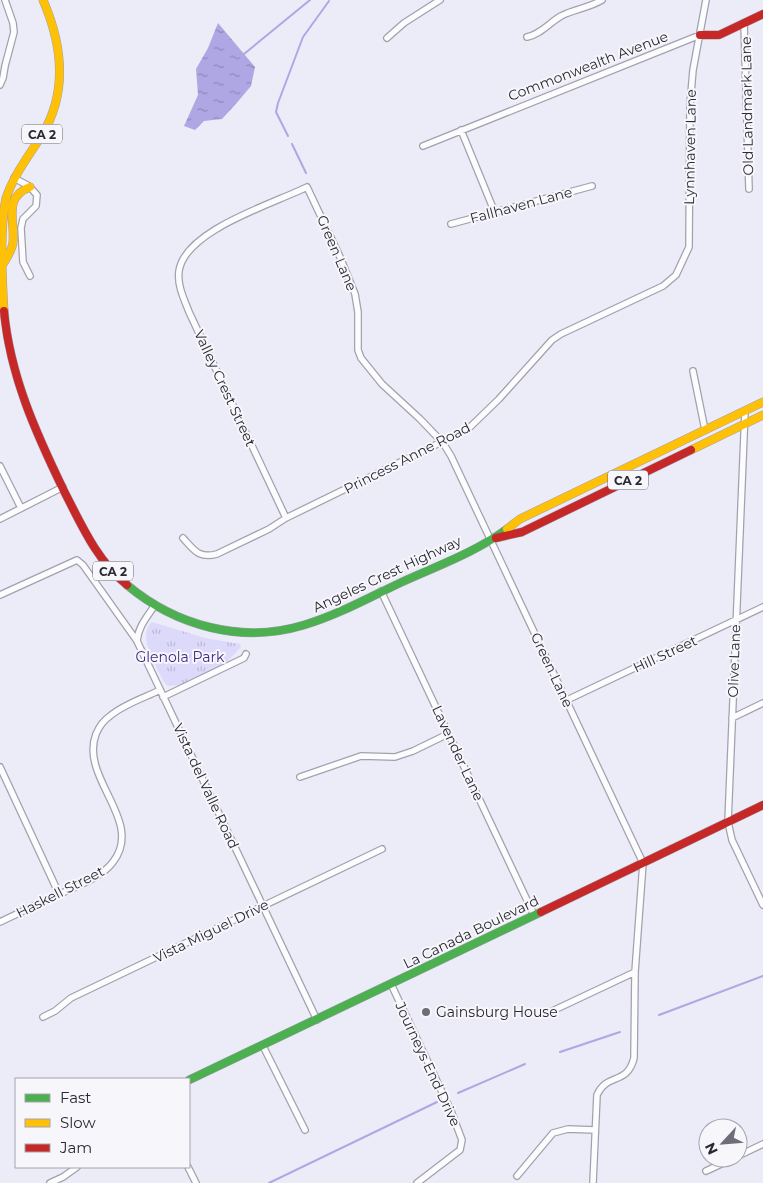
<svg xmlns="http://www.w3.org/2000/svg" width="763" height="1183" font-family="Montserrat,sans-serif">
  <defs>
    <pattern id="park-tufts" width="24" height="20" patternUnits="userSpaceOnUse" patternTransform="scale(1.25)"><rect width="24" height="20" fill="#dcd9fa"/><path d="M3 7l-1-3M5 7V3M7 7l1-3M15 17l-1-3M17 17v-4M19 17l1-3" fill="none" stroke="#bdbad7"/></pattern>
    <pattern id="water-ripples" width="26" height="14" patternUnits="userSpaceOnUse" patternTransform="scale(1.25)"><rect width="26" height="14" fill="#aea7e4"/><path d="M2 4q2-2 4 0t4 0M15 11q2-2 4 0t4 0" fill="none" stroke="#8e88b9"/></pattern>
  </defs>
  <rect width="100%" height="100%" fill="#ecebf8"/>
  <path fill="url(#park-tufts)" d="M 152,622 L 205,638 L 240,644 L 241,647 L 225,664 L 179,685 L 168,686 L 164,682 C 157,667 136,635 152,622 Z"/>
  <path fill="url(#water-ripples)" d="M 218,23 L 255,67 L 251,86 L 235,105 L 222,119 L 204,121 L 195,130 L 184,126 L 198,95 L 196,69 L 208,48 Z"/>
  <g fill="none" stroke-linecap="round" stroke-linejoin="round">
    <path stroke="#aea7e4" stroke-width="2" d="M 244,54 L 310,0
      M 288,136 L 276,112 L 278,103 L 303,37 L 329,1
      M 292,144 L 306,173
      M 659,1015 L 763,976
      M 560,1052 L 620,1032
      M 458,1093 L 525,1064
      M 269,1183 L 437,1102"/>
    <g stroke="#a2a1ac" stroke-width="8">
      <path id="street" d="M 744,23 L 749,189
        M 527,37 C 541,34 549,23 561,16 C 574,9 589,8 602,0
        M 387,38 L 404,23 L 440,0
        M 0,85 L 3,78 L 5,66 L 14,32 L 13,23 L 5,0
        M 461,130 L 495,213
        M 423,146 L 700,35
        M 14,178 L 29,186 L 37,195 L 36,206 L 23,219 L 21,228 L 23,262 L 30,276
        M 451,224 L 592,186
        M 693,371 L 705,430
        M 745,411 L 728,822 L 732,840 L 763,905
        M 0,466 L 21,508
        M 286,518 L 189,312 C 184,299 177,285 179,271 C 185,230 273,204 307,187 L 340,257 L 355,294 L 358,312 L 358,350 L 361,358 L 382,384 L 420,419 L 443,443 L 451,456 L 643,863 L 635,972 L 634,1058 C 627,1086 607,1072 597,1095 L 593,1183
        M 0,519 L 63,487
        M 183,538 C 194,550 199,559 217,554 L 269,529 L 286,518 L 468,429 L 499,399 L 552,340 L 561,334 L 663,286 L 676,275 L 689,247 L 690,105 L 693,70 L 706,0
        M 381,591 L 534,915
        M 0,595 L 77,560 L 83,565 L 137,641 L 317,1020
        M 137,641 C 138,627 147,617 155,605
        M 163,697 L 244,658 L 246,654
        M 567,700 L 763,607
        M 732,718 L 763,703
        M 0,767 L 59,894
        M 300,777 L 361,756 L 395,757 L 413,751 L 448,734
        M 0,922 C 21,912 41,902 62,893 C 79,885 101,878 113,862 C 145,821 79,778 96,734 C 99,727 104,720 110,716 C 124,704 144,698 160,690
        M 391,984 L 451,1111 L 462,1140 L 460,1150 L 417,1183
        M 548,1013 L 635,972
        M 43,1017 L 55,1011 L 71,998 L 382,849
        M 263,1046 L 305,1130
        M 738,1156 L 763,1144
        M 188,1167 L 196,1183
        M 706,1171 L 734,1158
        M 517,1176 L 553,1133 L 568,1129 L 595,1130
        M 50,1183 L 63,1177 L 77,1167"/>
    </g>
    <g stroke="#a2a1ac" stroke-width="9">
      <path id="fast" d="M 127,585 C 176,626 242,644 304,625 C 338,615 370,597 402,582 C 437,566 476,552 507,529
        M 189,1080 L 541,912"/>
    </g>
    <g stroke="#a2a1ac" stroke-width="9">
      <path id="slow" d="M 3,264 C 7,257 12,251 13,242 C 15,220 3,197 30,187
        M 4,311 C 2,280 0,227 6,198 C 14,175 29,155 42,135 C 68,92 62,44 43,0
        M 691,450 L 763,415
        M 507,529 L 520,519 L 763,402"/>
    </g>
    <g stroke="#a2a1ac" stroke-width="9">
      <path id="jam" d="M 700,35 L 719,35 L 763,14
        M 4,311 C 10,376 36,433 64,491 C 81,524 97,561 127,585
        M 496,538 L 522,532 L 691,450
        M 541,912 L 763,805"/>
    </g>
    <use href="#street" stroke="#fcfcfe" stroke-width="5.5"/>
    <use href="#fast" stroke="#4caf50" stroke-width="8"/>
    <use href="#slow" stroke="#ffc107" stroke-width="8"/>
    <use href="#jam" stroke="#c62828" stroke-width="8"/>
  </g>
  <circle fill="#6e6d78" stroke="#f6f6fb" stroke-width="2" cx="426" cy="1012" r="5"/>
  <g text-anchor="middle" dominant-baseline="central" stroke-width="4" stroke-linejoin="round" paint-order="stroke">
    <g fill="#f6f6fb" stroke="#67666f" stroke-width="1">
      <rect x="22" y="124.5" width="40" height="19" rx="4"/>
      <rect x="608" y="470.5" width="40" height="19" rx="4"/>
      <rect x="93" y="561.5" width="40" height="19" rx="4"/>
    </g>
    <g font-size="12" font-weight="bold" fill="#2a2933">
      <text x="42" y="134">CA 2</text>
      <text x="628" y="480">CA 2</text>
      <text x="113" y="571">CA 2</text>
    </g>
    <g font-size="14" fill="#2a2933" stroke="#f6f6fb">
      <text transform="translate(588 66) rotate(-21)">Commonwealth Avenue</text>
      <text transform="translate(747 106) rotate(-91)">Old Landmark Lane</text>
      <text transform="translate(690 147) rotate(-89)">Lynnhaven Lane</text>
      <text transform="translate(521 205) rotate(-15)">Fallhaven Lane</text>
      <text transform="translate(337 253) rotate(67)">Green Lane</text>
      <text transform="translate(225 388) rotate(65)">Valley Crest Street</text>
      <text transform="translate(407 458) rotate(-27)">Princess Anne Road</text>
      <text transform="translate(387 574) rotate(-25)">Angeles Crest Highway</text>
      <text transform="translate(665 654) rotate(-25)">Hill Street</text>
      <text transform="translate(734 661) rotate(-88)">Olive Lane</text>
      <text transform="translate(552 670) rotate(65)">Green Lane</text>
      <text transform="translate(458 753) rotate(65)">Lavender Lane</text>
      <text transform="translate(206 786) rotate(65)">Vista del Valle Road</text>
      <text transform="translate(60 892) rotate(-27)">Haskell Street</text>
      <text transform="translate(211 931) rotate(-26)">Vista Miguel Drive</text>
      <text transform="translate(471 932) rotate(-26)">La Canada Boulevard</text>
      <text transform="translate(428 1064) rotate(65)">Journeys End Drive</text>
    </g>
    <g font-size="14" fill="#402886" stroke="#f6f6fb">
      <text x="180" y="657">Glenola Park</text>
    </g>
    <g font-size="14" fill="#2a2933" stroke="#f6f6fb" text-anchor="start">
      <text x="436" y="1012">Gainsburg House</text>
    </g>
  </g>
  <rect x="15" y="1078" width="175" height="90" fill="#f6f6fb" stroke="#a4a4ab"/>
  <rect x="25" y="1094" width="25" height="8" fill="#4caf50" stroke="#a4a4ab"/>
  <text x="60" y="1103" font-size="15" fill="#2a2933">Fast</text>
  <rect x="25" y="1119" width="25" height="8" fill="#ffc107" stroke="#a4a4ab"/>
  <text x="60" y="1128" font-size="15" fill="#2a2933">Slow</text>
  <rect x="25" y="1144" width="25" height="8" fill="#c62828" stroke="#a4a4ab"/>
  <text x="60" y="1153" font-size="15" fill="#2a2933">Jam</text>
  <g transform="translate(723 1143) rotate(244)"><circle r="24" fill="#f6f6fb" stroke="#a4a4ab"/>
  <path d="M0-4L9 19L0 12L-9 19Z" fill="#6e6d78"/>
  <text y="-8" font-size="14" font-weight="bold" text-anchor="middle" fill="#2a2933">N</text>
  </g>
</svg>
